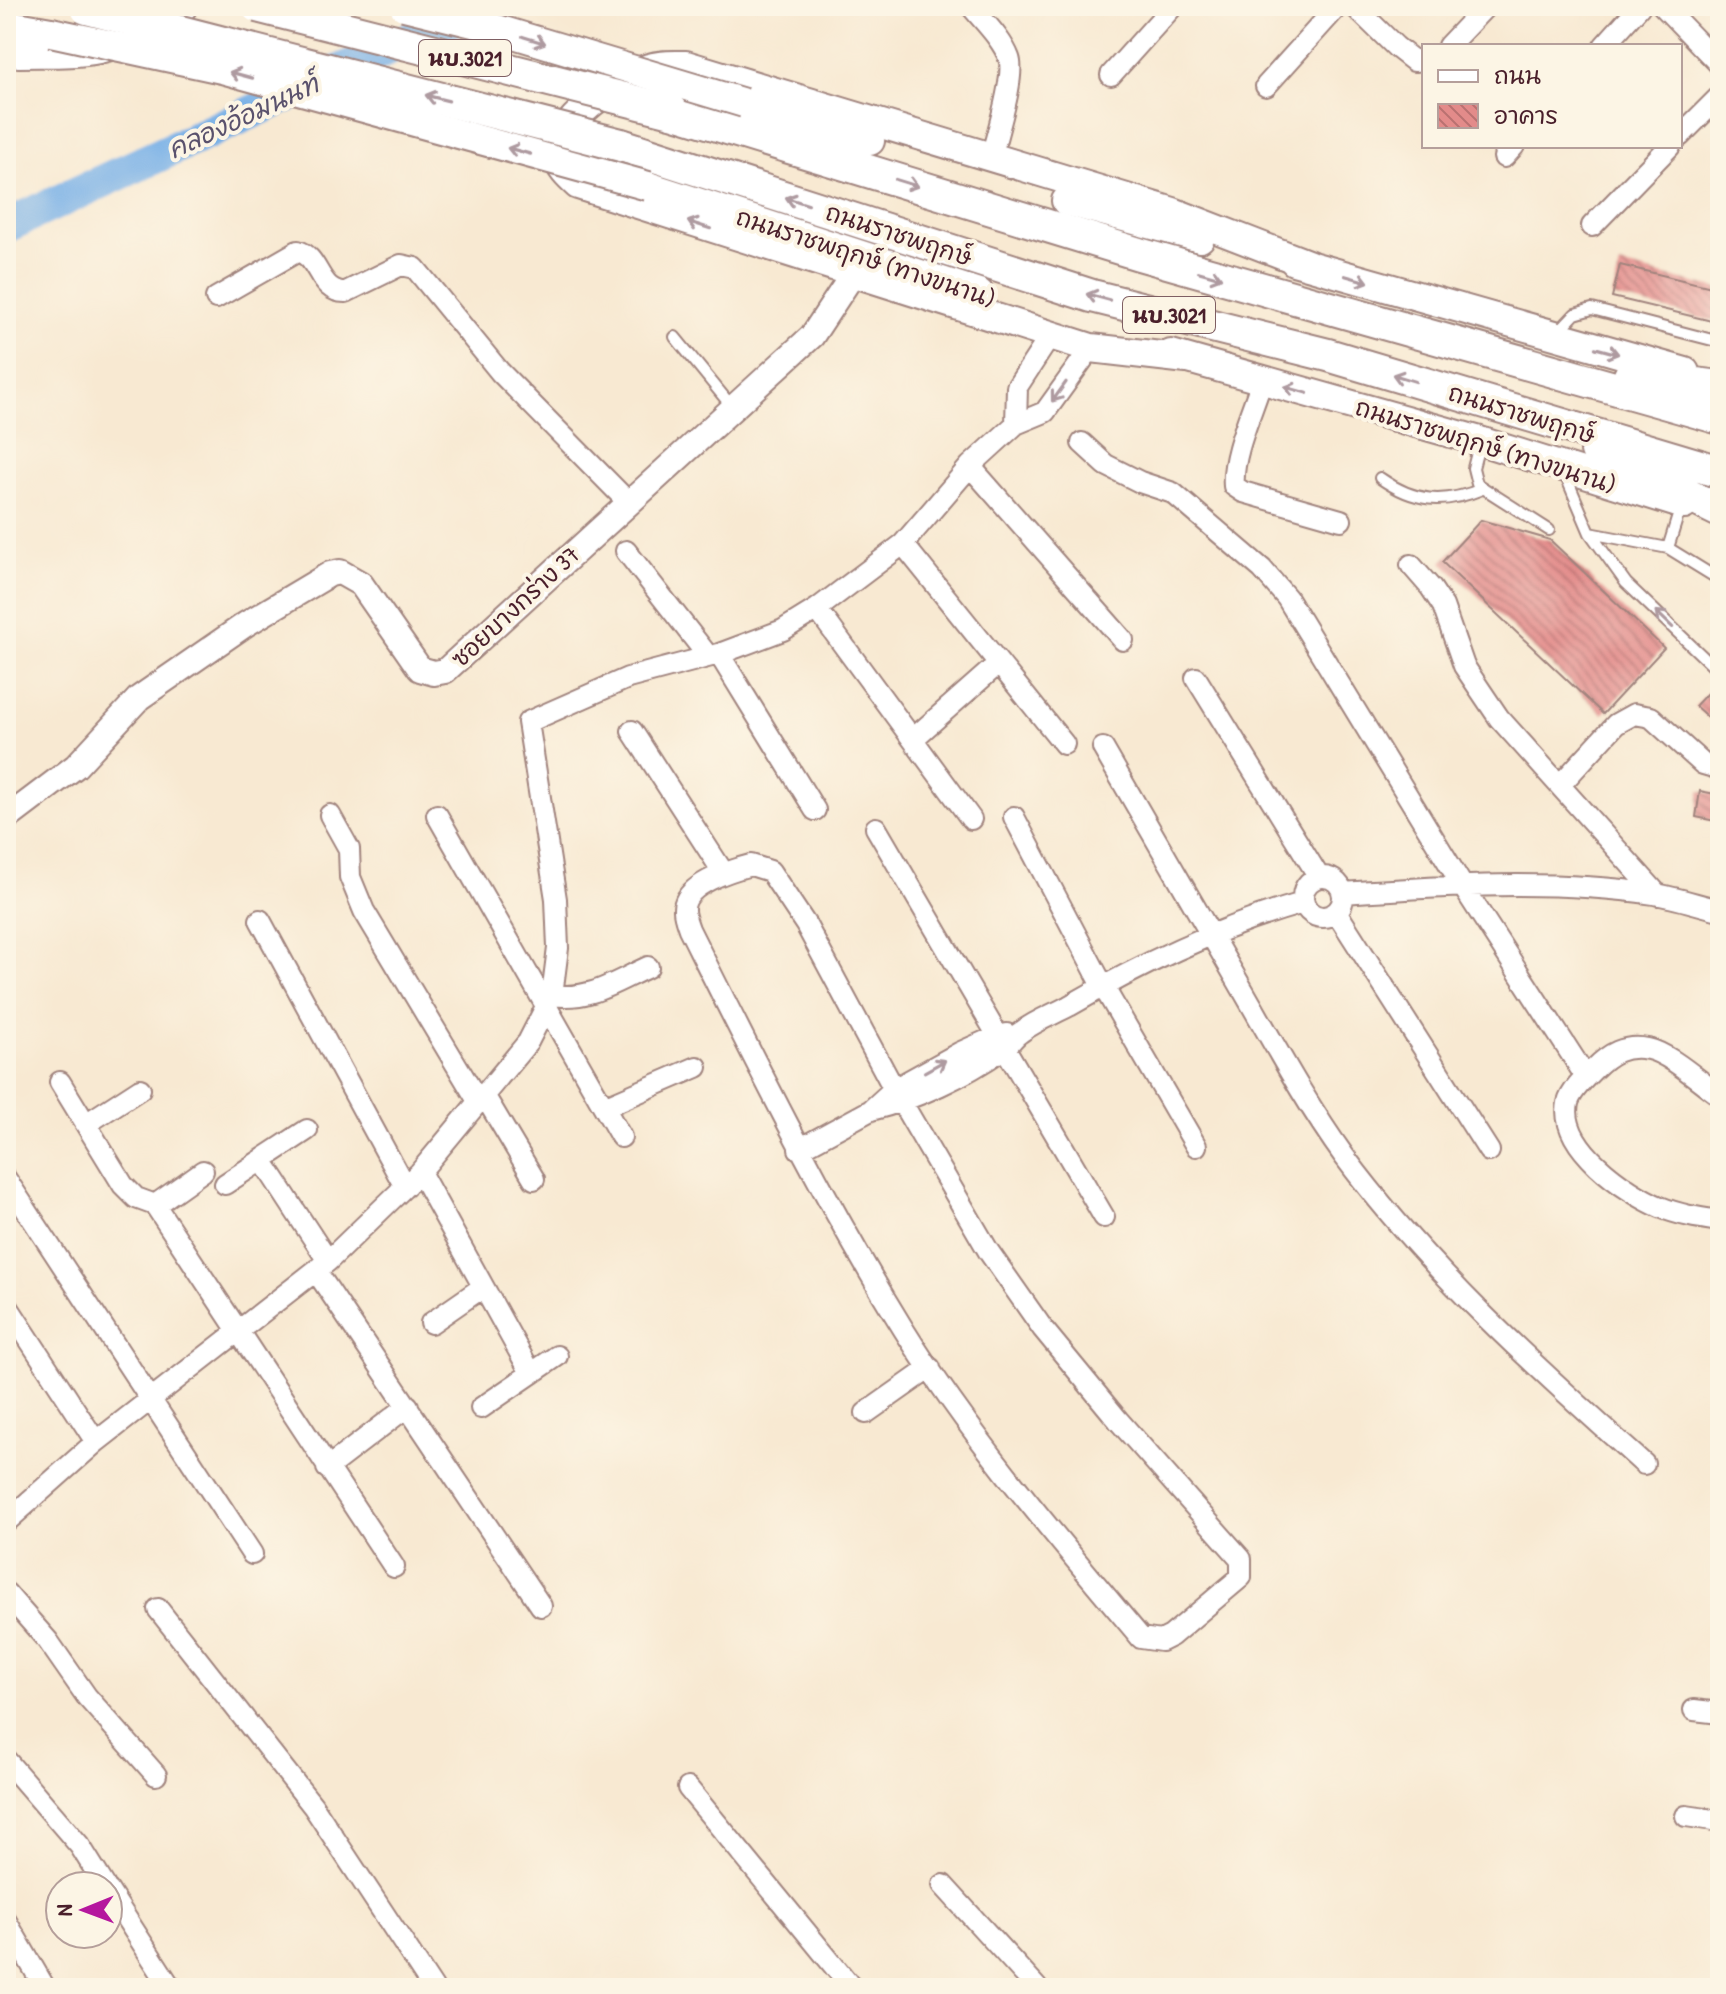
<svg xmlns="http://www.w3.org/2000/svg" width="1726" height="1994" font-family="'Patrick Hand','Playpen Sans Thai',sans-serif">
  <defs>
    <pattern id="building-back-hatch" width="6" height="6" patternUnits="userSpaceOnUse" patternTransform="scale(2)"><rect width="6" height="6" fill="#e38b8a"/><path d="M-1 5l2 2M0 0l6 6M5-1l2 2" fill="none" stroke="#ba7171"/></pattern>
  </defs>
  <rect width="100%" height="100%" fill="#fcf5e5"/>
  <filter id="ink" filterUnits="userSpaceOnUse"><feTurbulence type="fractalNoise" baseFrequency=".0125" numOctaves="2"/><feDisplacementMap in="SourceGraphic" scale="16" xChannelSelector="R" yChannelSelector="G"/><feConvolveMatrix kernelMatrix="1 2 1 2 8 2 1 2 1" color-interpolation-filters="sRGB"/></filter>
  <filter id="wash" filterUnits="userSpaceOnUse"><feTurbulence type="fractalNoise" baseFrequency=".006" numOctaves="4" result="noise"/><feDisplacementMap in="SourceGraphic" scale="32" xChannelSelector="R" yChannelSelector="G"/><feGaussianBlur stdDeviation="1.8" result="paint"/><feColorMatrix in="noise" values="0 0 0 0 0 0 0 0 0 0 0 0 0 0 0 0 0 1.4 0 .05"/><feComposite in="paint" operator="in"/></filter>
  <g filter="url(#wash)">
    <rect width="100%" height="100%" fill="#f8e9d2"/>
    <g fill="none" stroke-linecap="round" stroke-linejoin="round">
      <path stroke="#78b0e7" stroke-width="34" d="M 6,226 L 481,6"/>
    </g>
    <g id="blocks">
      <path fill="url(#building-back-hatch)" d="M 1620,265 L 1720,289 L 1720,323 L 1612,297 Z
        M 1481,520 L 1550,540 L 1664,648 L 1603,714 L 1442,562 Z
        M 1709,691 L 1720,700 L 1720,728 L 1695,706 Z
        M 1700,791 L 1720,795 L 1720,822 L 1696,817 Z"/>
    </g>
  </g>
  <g filter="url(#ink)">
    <use href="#blocks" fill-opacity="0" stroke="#a1847e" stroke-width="2"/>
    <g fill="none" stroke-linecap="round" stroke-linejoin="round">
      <g stroke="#a1847e" stroke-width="14">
        <path id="service" d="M 1558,332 L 1575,314 L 1592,309 L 1720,342
          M 675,337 L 733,408
          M 1479,445 L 1473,468 L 1477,484 L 1549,530
          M 1564,472 L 1590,533 L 1626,583 L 1720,673
          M 1380,478 C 1414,502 1443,505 1482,489
          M 1681,506 L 1668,548 L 1720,580
          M 1590,533 L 1668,548"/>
      </g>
      <g stroke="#a1847e" stroke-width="24">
        <path id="minor" d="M 971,6 C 984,22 1002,39 1009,58 C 1016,76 996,136 991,158
          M 1354,6 L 1396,47 L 1414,61 L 1424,60
          M 1663,6 L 1720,65
          M 1448,46 L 1486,6
          M 1604,46 L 1640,6
          M 1111,75 L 1173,6
          M 1266,86 L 1338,6
          M 1680,136 L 1720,96
          M 1504,157 L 1514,146
          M 1592,226 L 1670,146
          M 216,298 L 298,251 C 320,257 318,293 346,292 L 401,265 L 415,268 L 500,372 L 630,504
          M 1262,380 C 1253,410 1231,456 1234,486 L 1243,492 L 1341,520
          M 1016,424 L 1017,387 L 1051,335
          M 1082,443 L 1106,465 L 1140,482 L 1173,493 L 1262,569 L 1287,598 L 1462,885 L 1586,1077
          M 970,466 L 1123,640
          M 903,544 L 1064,744
          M 626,551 L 708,656
          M 1411,565 L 1431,588 L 1443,606 L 1464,666 L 1499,718 L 1658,895
          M 817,609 L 971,819
          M 719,654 L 815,810
          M 1196,678 L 1319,877
          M 632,731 L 723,872
          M 913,739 L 999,663
          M 1103,748 C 1149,827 1194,906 1240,985 C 1273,1042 1305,1102 1344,1156 C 1430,1272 1537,1368 1644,1464
          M 1561,784 L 1616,724 L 1634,714 L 1651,717 L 1703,764 L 1720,769
          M 330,815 L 349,849 L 350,877 L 364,911 L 478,1101
          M 437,815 L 621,1137
          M 1014,817 L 1103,986 L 1196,1146
          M 876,828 L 1104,1217
          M 751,865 L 770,871 L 806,925 L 894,1089 L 989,1252 L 1043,1329 L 1118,1420 L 1241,1559 L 1241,1577 L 1171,1636 L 1161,1641 L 1141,1638 C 1058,1539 972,1439 904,1330 C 824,1201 757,1065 689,929 C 687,923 684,916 684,910 C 683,884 732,870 751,865 Z
          M1303 897a20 20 0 1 1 40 0a20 20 0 1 1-40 0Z
          M 1343,893 C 1447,886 1551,879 1654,894 C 1676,897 1698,905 1720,910
          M 1337,913 L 1489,1151
          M 260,920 L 405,1187
          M 552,995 C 589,1001 615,982 648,967
          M 60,1082 L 123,1185 L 136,1198 L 155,1205 L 394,1567
          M 1715,1092 C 1697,1079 1668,1053 1648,1049 C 1624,1044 1609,1054 1594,1069 C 1585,1078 1571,1091 1568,1103 C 1559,1147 1626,1192 1660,1207 C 1679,1215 1700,1218 1720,1221
          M 484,1095 L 534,1179
          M 604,1107 L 697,1067
          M 871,1110 C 916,1099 965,1076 1003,1049 C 1010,1044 1014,1036 1021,1032 C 1035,1021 1054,1014 1069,1006 C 1143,963 1221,926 1303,903
          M 86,1124 L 140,1089
          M 799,1149 L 871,1110 L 894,1089 L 959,1053 L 997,1036 L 1007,1034
          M 262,1160 L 328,1261
          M 420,1172 L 531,1373
          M 6,1179 L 252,1554
          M 225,1184 L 307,1130
          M 155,1205 L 203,1171
          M 316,1271 L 541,1606
          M 6,1304 L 96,1442
          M 431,1323 L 483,1287
          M 481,1408 L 557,1356
          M 866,1413 L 930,1368
          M 327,1468 L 408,1406
          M 6,1522 L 96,1442 L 328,1261 L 420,1172 L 528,1042 L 552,995 L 558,948 L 556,899 L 528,722 L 628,678 L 719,654 L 783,630 L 817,609 L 903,544 L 970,466 L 1016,424 L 1045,412 L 1091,348
          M 6,1593 L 48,1641 L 87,1697 L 156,1775
          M 158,1609 L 313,1806 L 433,1988
          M 1694,1710 L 1720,1713
          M 6,1760 L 80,1846 L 105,1886
          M 688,1788 L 852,1988
          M 1686,1816 L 1720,1821
          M 943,1885 L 1037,1988
          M 108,1890 L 171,1988
          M 6,1921 L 45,1988"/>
      </g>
      <g stroke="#a1847e" stroke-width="28">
        <path id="tertiary" d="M 6,819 L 76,766 L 139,698 L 246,624 L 330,574 L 340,572 L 361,584 L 420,669 L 434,673 L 445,671 L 812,336 L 853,274"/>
      </g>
      <g stroke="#a1847e" stroke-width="32">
        <path id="secondary" d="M 6,24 L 51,32
          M 6,50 L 18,53 C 75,52 107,57 157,24 C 166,18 176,13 183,6
          M 744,103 L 870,141
          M 648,186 L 979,293
          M 1066,201 L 1200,238
          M 1294,261 L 1685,372
          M 1171,354 L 1480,441 L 1684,505
          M 1187,359 L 1091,348 L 578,185 C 569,177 559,168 557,155 C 553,123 622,77 649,68 C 661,64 673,65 686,65 L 1173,212 L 1310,265"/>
      </g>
      <g stroke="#a1847e" stroke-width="36">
        <path id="primary" d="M 672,111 L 1139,254 L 1720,418
          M 621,145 L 1092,296 L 1328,355 L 1720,472
          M 1630,376 L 1720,387
          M 1597,451 L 1720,511"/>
      </g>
      <use href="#service" stroke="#fff" stroke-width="10"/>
      <use href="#minor" stroke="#fff" stroke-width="20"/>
      <use href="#tertiary" stroke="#fff" stroke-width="24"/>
      <use href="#secondary" stroke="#fff" stroke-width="28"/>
      <use href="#primary" stroke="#fff" stroke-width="32"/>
      <g stroke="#a1847e" stroke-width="32" stroke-linecap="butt">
        <path id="secondary-bridge" d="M 404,6 L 497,29 L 744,103
          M 51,32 L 222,69 L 648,186"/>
      </g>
      <g stroke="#a1847e" stroke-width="36" stroke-linecap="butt">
        <path id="primary-bridge" d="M 257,6 L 672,111
          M 87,8 L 621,145"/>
      </g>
      <use href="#secondary-bridge" stroke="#fff" stroke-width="28"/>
      <use href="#primary-bridge" stroke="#fff" stroke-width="32"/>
    </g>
    <defs><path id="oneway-shaft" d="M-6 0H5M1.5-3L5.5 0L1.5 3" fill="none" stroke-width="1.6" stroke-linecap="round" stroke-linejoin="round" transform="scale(2)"/></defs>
    <g stroke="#ae9aa0">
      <use href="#oneway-shaft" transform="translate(534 40) rotate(17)"/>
      <use href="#oneway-shaft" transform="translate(241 75) rotate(-165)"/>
      <use href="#oneway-shaft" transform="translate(437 98) rotate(-166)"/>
      <use href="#oneway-shaft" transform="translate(519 151) rotate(-165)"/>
      <use href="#oneway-shaft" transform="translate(907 183) rotate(17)"/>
      <use href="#oneway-shaft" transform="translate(797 201) rotate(-162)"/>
      <use href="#oneway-shaft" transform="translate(699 225) rotate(-162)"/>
      <use href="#oneway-shaft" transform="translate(1210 275) rotate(16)"/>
      <use href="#oneway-shaft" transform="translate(1357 279) rotate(16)"/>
      <use href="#oneway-shaft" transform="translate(1098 297) rotate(-165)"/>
      <use href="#oneway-shaft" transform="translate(1607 351) rotate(15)"/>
      <use href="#oneway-shaft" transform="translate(1404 378) rotate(-163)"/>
      <use href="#oneway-shaft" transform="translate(1296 390) rotate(-164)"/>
      <use href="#oneway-shaft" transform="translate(1059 392) rotate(126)"/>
      <use href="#oneway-shaft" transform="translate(1664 619) rotate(-136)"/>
      <use href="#oneway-shaft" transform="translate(935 1066) rotate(-29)"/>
    </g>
  </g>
  <g text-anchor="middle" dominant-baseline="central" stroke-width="8" stroke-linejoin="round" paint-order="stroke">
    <g fill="#fcf5e5" stroke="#7f5f63" stroke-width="2">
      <rect x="419" y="40" width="92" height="36" rx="6"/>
      <rect x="1123" y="297" width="92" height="36" rx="6"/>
    </g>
    <g font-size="22" font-weight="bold" fill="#4a1f2b">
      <text x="465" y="58">นบ.3021</text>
      <text x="1169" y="315">นบ.3021</text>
    </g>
    <g font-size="24" fill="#4a1f2b" stroke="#fcf5e5">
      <text transform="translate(899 234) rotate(18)">ถนนราชพฤกษ์</text>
      <text transform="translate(866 257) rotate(18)">ถนนราชพฤกษ์ (ทางขนาน)</text>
      <text transform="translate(1522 413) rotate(17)">ถนนราชพฤกษ์</text>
      <text transform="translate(1486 445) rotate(17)">ถนนราชพฤกษ์ (ทางขนาน)</text>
      <text transform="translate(515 606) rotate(-43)">ซอยบางกร่าง 37</text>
    </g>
    <g font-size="26" font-style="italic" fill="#5a526d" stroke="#fcf5e5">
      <text transform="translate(243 116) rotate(-25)">คลองอ้อมนนท์</text>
    </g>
  </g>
  <rect width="1726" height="1994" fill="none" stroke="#fcf5e5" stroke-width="32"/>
  <rect x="1422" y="44" width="260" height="104" fill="#fcf5e5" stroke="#b59f9b" stroke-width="2"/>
  <rect x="1438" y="70" width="40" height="12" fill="#ffffff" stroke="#b59f9b" stroke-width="2"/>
  <text x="1494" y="84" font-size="24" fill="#4a1f2b">ถนน</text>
  <rect x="1438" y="104" width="40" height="24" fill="url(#building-back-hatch)" stroke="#b59f9b" stroke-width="2"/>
  <text x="1494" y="124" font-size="24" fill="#4a1f2b">อาคาร</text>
  <g transform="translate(84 1910) rotate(269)"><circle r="38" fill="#fcf5e5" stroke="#b59f9b" stroke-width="2"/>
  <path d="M0-6L14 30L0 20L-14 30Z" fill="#b5179e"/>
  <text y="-12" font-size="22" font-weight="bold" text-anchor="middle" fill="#4a1f2b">N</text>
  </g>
</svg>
